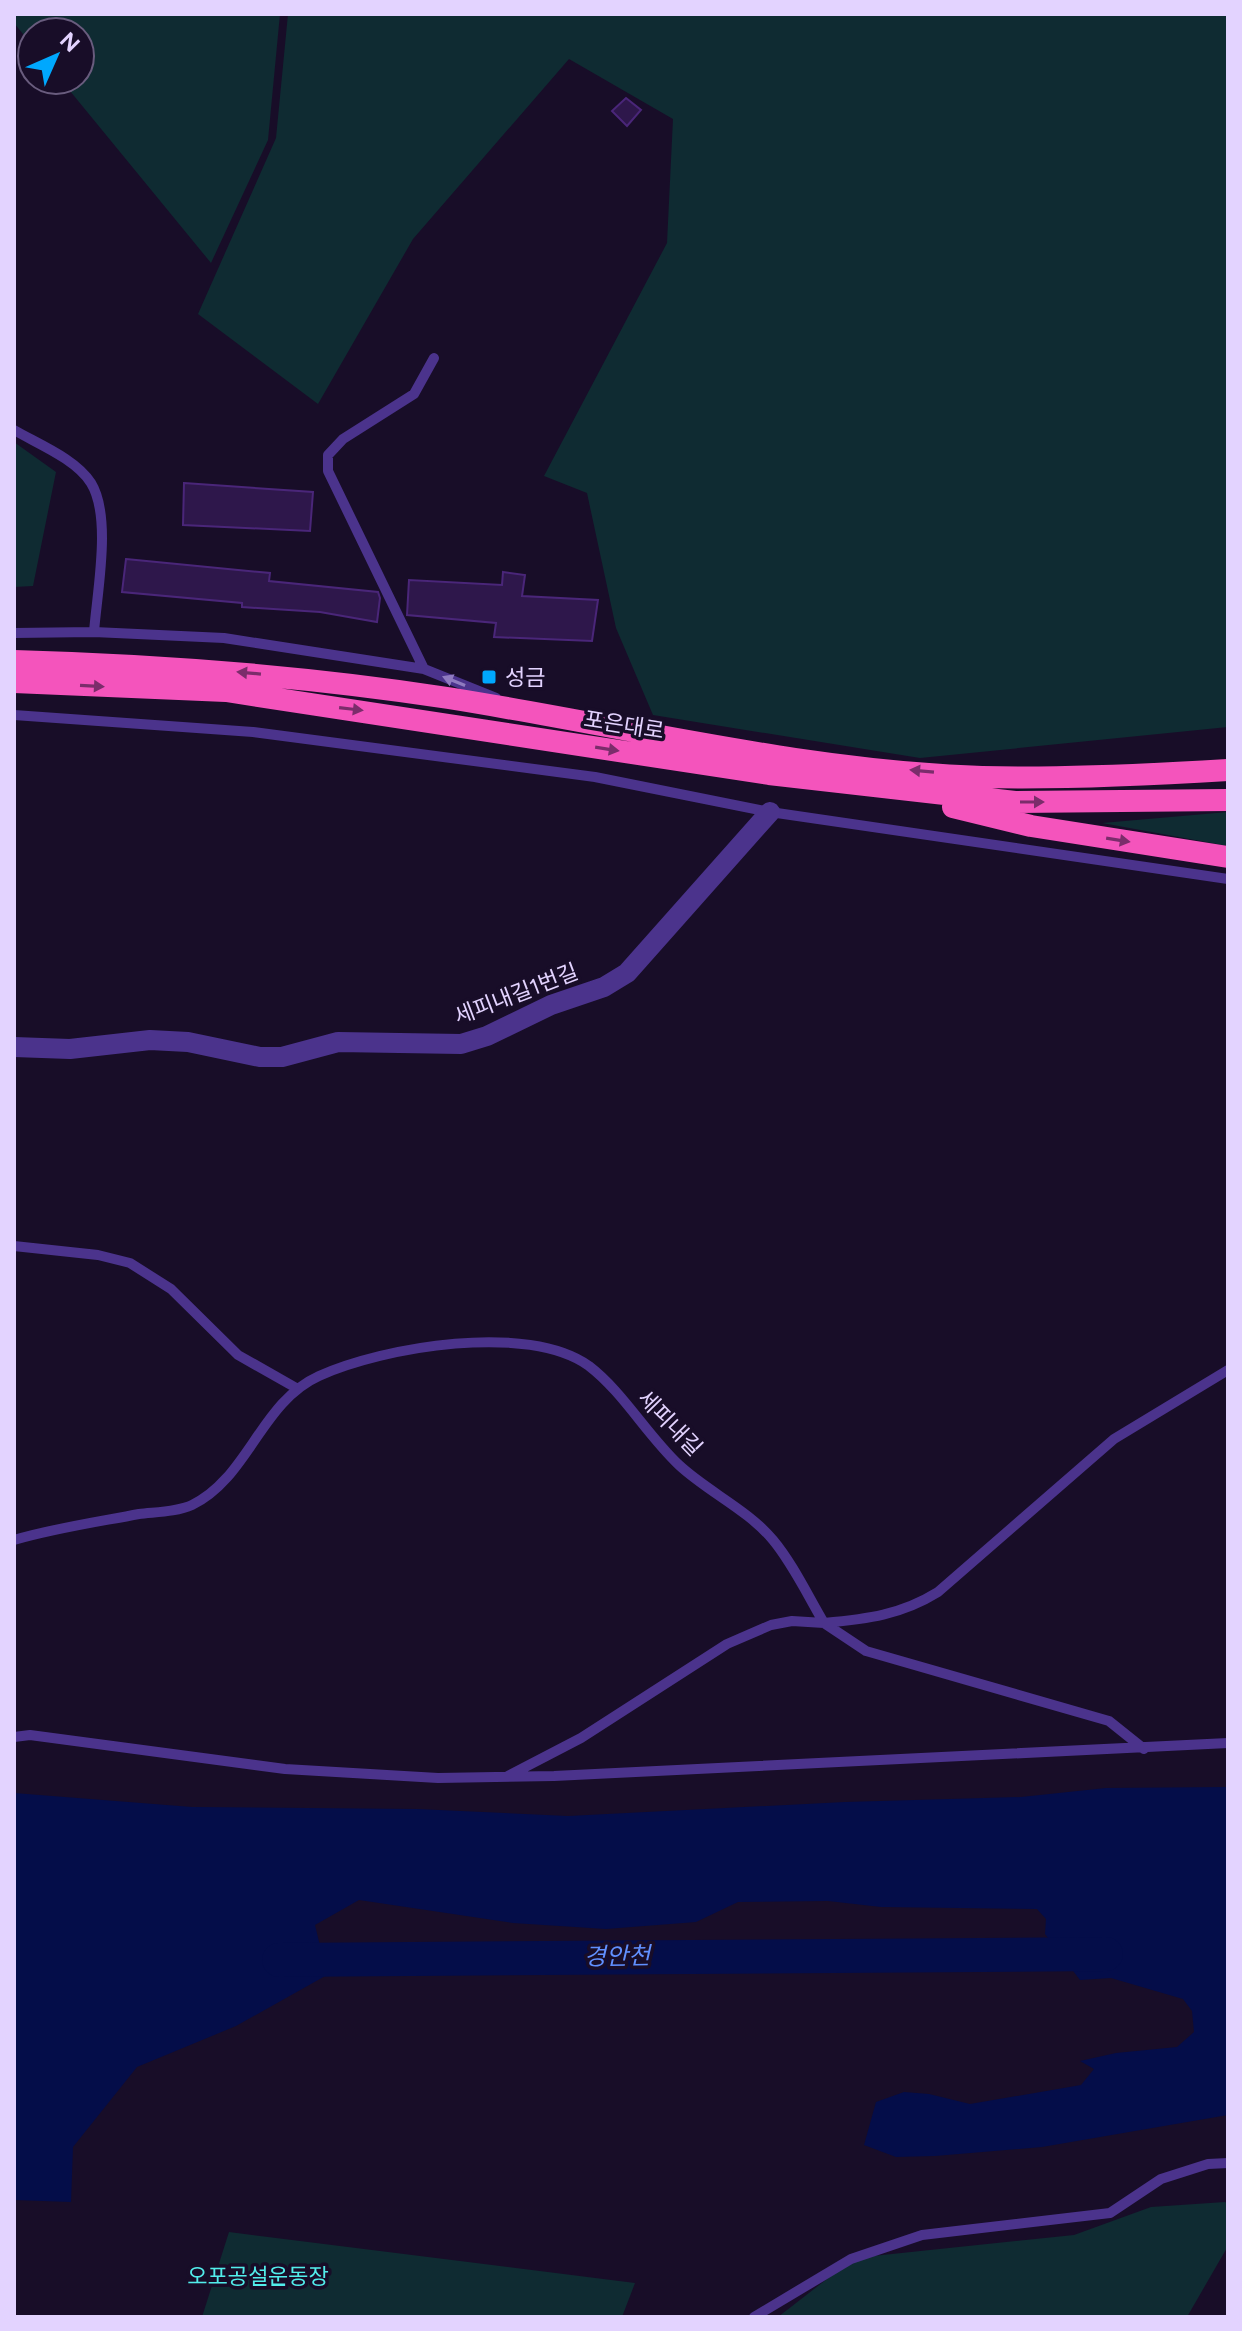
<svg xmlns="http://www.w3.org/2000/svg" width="1242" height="2331" font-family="Figtree,'Noto Sans KR',sans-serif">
  <rect width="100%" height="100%" fill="#180d28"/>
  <path fill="#0f2b32" d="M 14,14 L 280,14 L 268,140 L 211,263 L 61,80 L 80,80 L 80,32 L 32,32 L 32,45 L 14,23 Z
    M 288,14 L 1228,14 L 1228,727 L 920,758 L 653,715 L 616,628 L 587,493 L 544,476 L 667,243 L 673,119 L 569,59 L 413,239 L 318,404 L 198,314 L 276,138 Z
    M 14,442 L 56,472 L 33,586 L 14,587 Z
    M 1228,812 L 1228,846 L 1102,823 Z
    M 1225,2202 L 1228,2204 L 1228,2246 L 1187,2317 L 778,2317 L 854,2258 L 1074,2235 L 1151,2207 Z
    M 229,2232 L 635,2283 L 622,2317 L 202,2317 Z"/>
  <path fill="#040d49" d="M 1228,1787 L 1228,2115 L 1042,2147 L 935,2156 L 896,2157 L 864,2145 L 876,2102 L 904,2092 L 929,2094 L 970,2104 L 1081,2085 L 1094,2069 L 1080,2061 L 1116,2053 L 1177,2047 L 1194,2032 L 1192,2011 L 1183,1999 L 1111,1978 L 1080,1980 L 1045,1934 L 1046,1919 L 1037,1909 L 881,1907 L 828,1901 L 738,1902 L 696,1922 L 606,1929 L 513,1923 L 359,1900 L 315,1925 L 327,1975 L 236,2026 L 137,2067 L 73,2147 L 71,2202 L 14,2200 L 14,1793 L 192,1807 L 417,1809 L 568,1816 L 845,1802 L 1021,1797 L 1106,1788 Z"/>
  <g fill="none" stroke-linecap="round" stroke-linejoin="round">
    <path stroke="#040d49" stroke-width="34" d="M 279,1960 L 1106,1954"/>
  </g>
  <path fill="#2e174b" stroke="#4a2679" stroke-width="2" d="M 626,98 L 641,110 L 627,126 L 612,111 Z
    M 184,483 L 313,492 L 310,531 L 183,525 Z
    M 126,559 L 270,573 L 269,581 L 378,592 L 380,598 L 377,622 L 320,612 L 242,607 L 242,603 L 122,592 Z
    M 503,572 L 525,575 L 522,596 L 598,600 L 592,641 L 494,637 L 496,623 L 407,615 L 409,580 L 502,585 Z"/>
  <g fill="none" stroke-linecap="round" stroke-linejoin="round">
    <path stroke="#4b338c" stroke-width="10" d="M 14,430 C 38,444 76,459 91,483 C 112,517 97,592 94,632
      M 14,633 L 94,632 L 224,638 L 424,669 L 496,698
      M 424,669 L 328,471 L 328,455 L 343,439 L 414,394 L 434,358
      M 14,715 L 253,732 L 595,777 L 770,812 L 1228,879
      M 14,1246 L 98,1255 L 130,1263 L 171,1289 L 238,1355 L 298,1389
      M 14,1540 C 55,1528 97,1522 139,1514 C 155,1512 177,1512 192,1505 C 248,1478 261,1402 319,1376 C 383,1347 528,1322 589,1366 C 623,1392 647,1435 679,1465 C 708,1492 747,1509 773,1540 C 793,1564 808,1596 824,1623 C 867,1619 901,1615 938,1592 L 1114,1439 L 1228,1370
      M 14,1737 L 30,1735 L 285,1769 L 438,1778 L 554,1776 L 1228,1743
      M 508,1776 L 581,1738 L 727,1644 L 771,1625 L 792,1621 L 824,1623 L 866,1651 L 1109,1721 L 1144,1749
      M 754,2317 L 851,2259 L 922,2235 L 1110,2213 L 1161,2179 L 1208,2164 L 1228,2163"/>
    <path stroke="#4b338c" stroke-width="20" d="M 14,1047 L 70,1049 L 150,1040 L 188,1042 L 260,1057 L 282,1057 L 338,1042 L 461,1044 L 487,1036 L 551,1005 L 604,987 L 627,973 L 770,812"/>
    <path stroke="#f454bc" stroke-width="22" d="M 14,661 C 160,665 304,676 448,698 C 625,726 803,771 982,777 C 1064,779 1147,775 1228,770
      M 14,682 L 226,691 L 769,774 L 1015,802 L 1228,800
      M 953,807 L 1031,826 L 1228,857"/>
  </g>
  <defs><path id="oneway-solid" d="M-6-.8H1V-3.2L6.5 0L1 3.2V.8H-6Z" transform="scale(2)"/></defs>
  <g fill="#7b2d6b">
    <use href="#oneway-solid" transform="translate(249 673) rotate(-175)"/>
    <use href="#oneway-solid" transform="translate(92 686) rotate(3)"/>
    <use href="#oneway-solid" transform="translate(351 709) rotate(7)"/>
    <use href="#oneway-solid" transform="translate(607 749) rotate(9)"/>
    <use href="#oneway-solid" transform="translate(922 771) rotate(-175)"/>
    <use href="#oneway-solid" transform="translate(1032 802)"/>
    <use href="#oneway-solid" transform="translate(1118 840) rotate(9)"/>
  </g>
  <use fill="#8f7bc0" href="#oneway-solid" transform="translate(454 681) rotate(-158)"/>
  <rect fill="#00a8fe" stroke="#180d28" stroke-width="3" x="481" y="669" width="16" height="16" rx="4"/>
  <g text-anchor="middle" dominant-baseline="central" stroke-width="7" stroke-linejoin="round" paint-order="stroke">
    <g font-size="22" fill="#e3d3ff" stroke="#180d28" text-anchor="start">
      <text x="505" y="677">성금</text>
    </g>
    <g font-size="22" fill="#e3d3ff" stroke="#180d28">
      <text transform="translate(624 725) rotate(9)">포은대로</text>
      <text transform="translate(516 994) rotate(-21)">세피내길1번길</text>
      <text transform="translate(670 1423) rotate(46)">세피내길</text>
    </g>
    <g font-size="22" fill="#52edeb" stroke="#180d28">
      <text x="258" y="2276">오포공설운동장</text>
    </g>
    <g font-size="24" font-style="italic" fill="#6190ff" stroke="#180d28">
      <text transform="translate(617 1956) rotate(-1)">경안천</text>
    </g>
  </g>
  <rect width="1242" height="2331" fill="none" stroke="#e3d3ff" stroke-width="32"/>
  <g transform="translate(56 56) rotate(45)"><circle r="38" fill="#180d28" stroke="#695c7e" stroke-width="2"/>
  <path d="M0-6L14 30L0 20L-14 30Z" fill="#00a8fe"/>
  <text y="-12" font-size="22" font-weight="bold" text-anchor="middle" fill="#e3d3ff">N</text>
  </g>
</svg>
